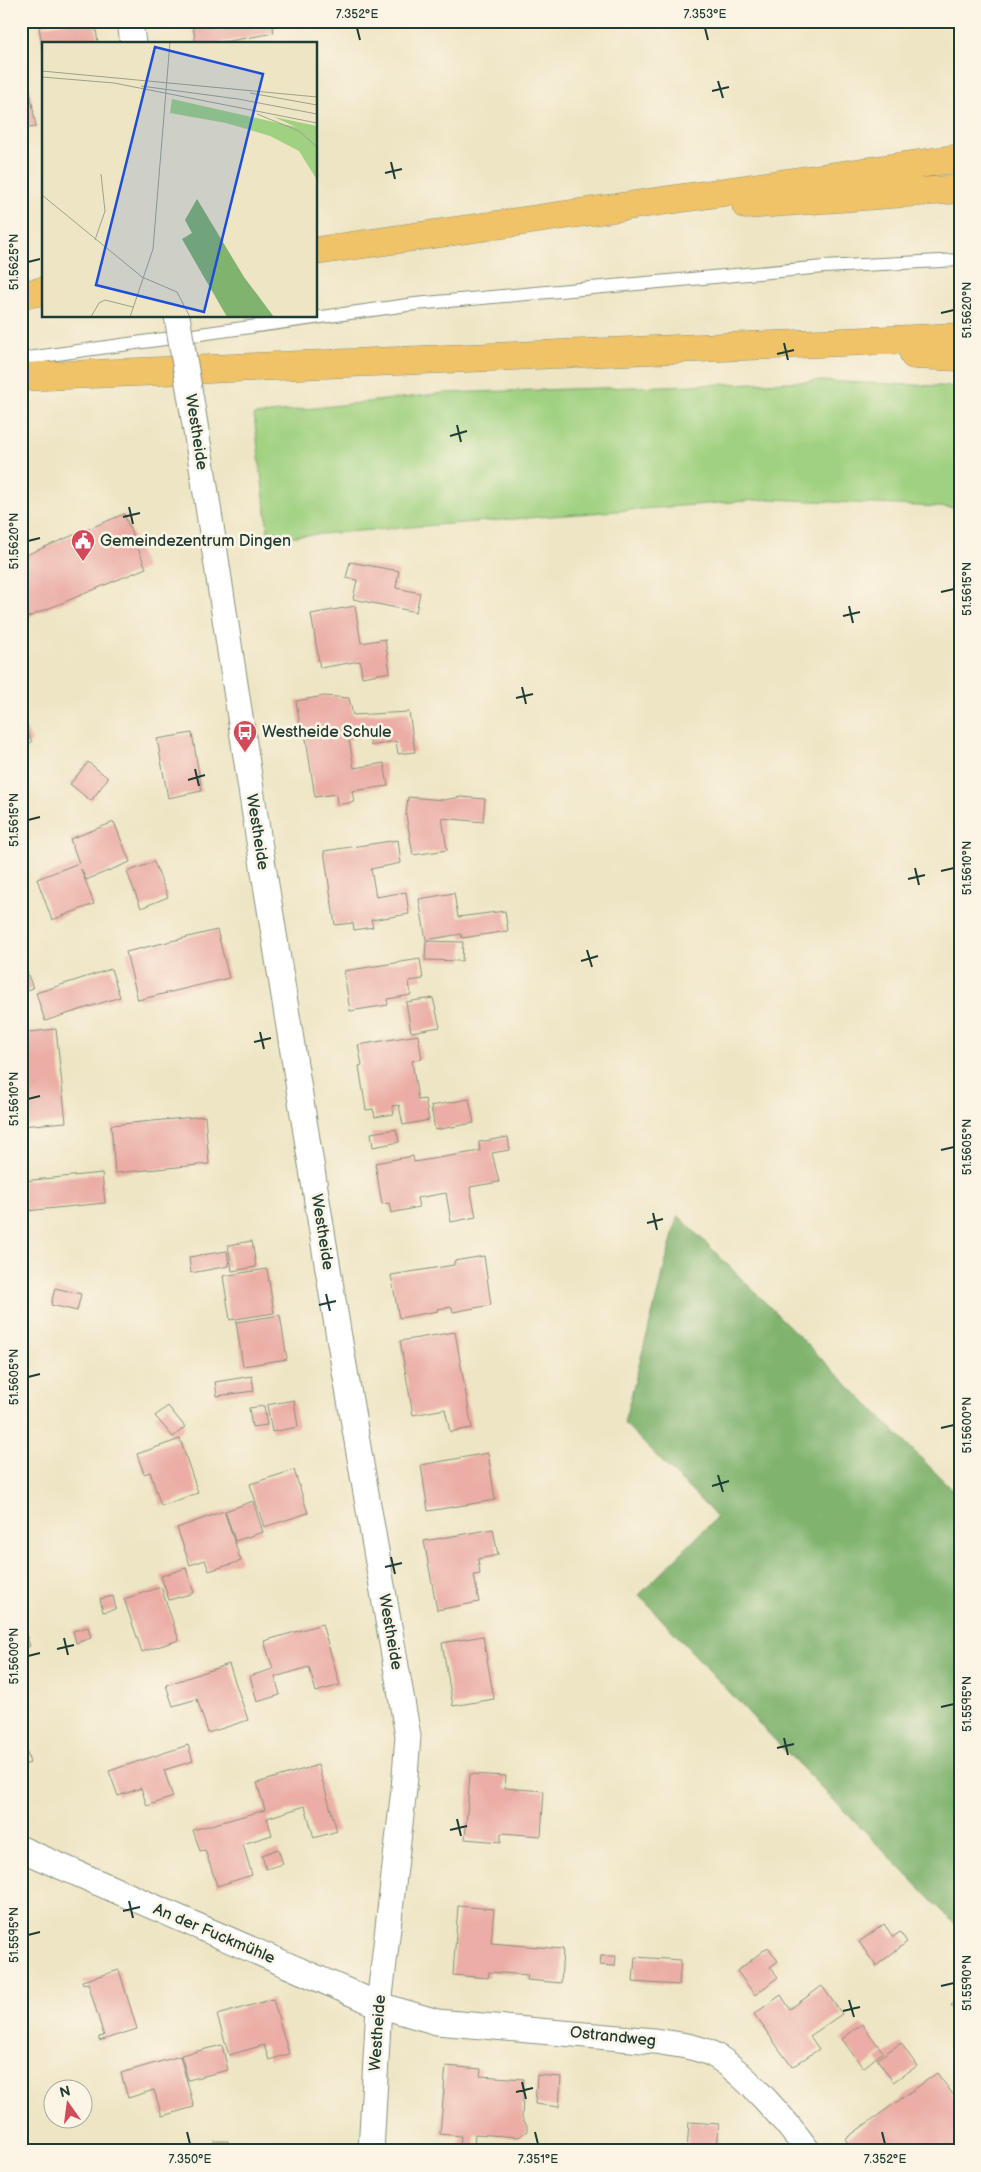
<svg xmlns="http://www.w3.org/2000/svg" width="981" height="2172" font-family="'Balsamiq Sans',sans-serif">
  <rect width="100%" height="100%" fill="#fcf5e5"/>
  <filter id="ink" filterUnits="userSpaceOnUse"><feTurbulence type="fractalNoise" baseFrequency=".02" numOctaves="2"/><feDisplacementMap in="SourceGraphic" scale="10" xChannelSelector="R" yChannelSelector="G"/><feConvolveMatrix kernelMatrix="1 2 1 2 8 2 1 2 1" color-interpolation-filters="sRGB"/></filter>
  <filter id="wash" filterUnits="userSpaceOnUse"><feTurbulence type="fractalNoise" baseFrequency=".0096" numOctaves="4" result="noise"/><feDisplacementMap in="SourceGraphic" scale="20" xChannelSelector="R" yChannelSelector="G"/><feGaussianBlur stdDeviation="1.12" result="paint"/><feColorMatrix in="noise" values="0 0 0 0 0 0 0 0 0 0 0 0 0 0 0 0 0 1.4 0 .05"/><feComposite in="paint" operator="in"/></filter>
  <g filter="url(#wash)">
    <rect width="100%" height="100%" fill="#eee5c5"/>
    <path fill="#a0d180" stroke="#60875a" d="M 820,381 L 960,387 L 960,508 L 771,499 L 269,538 L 254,415 L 445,393 Z"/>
    <path fill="#80b36e" stroke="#507851" d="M 678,1215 L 960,1497 L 960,1929 L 762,1727 L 639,1595 L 717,1517 L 624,1423 Z"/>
    <g id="blocks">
      <path fill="#ebada5" d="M 74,21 L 95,21 L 98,44 L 44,44 L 43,50 L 39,27 Z
        M 192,21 L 272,21 L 274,33 L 213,44 L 196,44 Z
        M 27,73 L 36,127 L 21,129 L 21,74 Z
        M 124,514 L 146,568 L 21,620 L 21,557 Z
        M 350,562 L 399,571 L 396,588 L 420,593 L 416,612 L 353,599 L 357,580 L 346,578 Z
        M 355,606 L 361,643 L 385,639 L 390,672 L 362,677 L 360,661 L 320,668 L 311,614 Z
        M 324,696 L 349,698 L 353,715 L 409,712 L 415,752 L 398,754 L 396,741 L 371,746 L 369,735 L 349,739 L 354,768 L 384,763 L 388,786 L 352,791 L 354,802 L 337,805 L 336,794 L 315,797 L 304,726 L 300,726 L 296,701 Z
        M 21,717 L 32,742 L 21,747 Z
        M 192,733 L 202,791 L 168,798 L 157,739 Z
        M 88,762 L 108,778 L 91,801 L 70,784 Z
        M 408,797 L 444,800 L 461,797 L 485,799 L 483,822 L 442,818 L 447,850 L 413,855 L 406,815 Z
        M 114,822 L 130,862 L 86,880 L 81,869 L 94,904 L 52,920 L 37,879 L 79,863 L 70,839 Z
        M 398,840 L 401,863 L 371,869 L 376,897 L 406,892 L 409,914 L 371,920 L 373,927 L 354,930 L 353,923 L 335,925 L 324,851 Z
        M 154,862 L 168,897 L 141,908 L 127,872 Z
        M 454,893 L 458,917 L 505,911 L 508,931 L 462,938 L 461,934 L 426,940 L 419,899 Z
        M 217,930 L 229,978 L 138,1000 L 126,952 Z
        M 426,941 L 463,942 L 462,961 L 425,960 Z
        M 21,957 L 33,988 L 21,993 Z
        M 420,959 L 423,979 L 409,981 L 411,995 L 387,999 L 388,1005 L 350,1011 L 344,971 Z
        M 111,969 L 120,997 L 45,1021 L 36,993 Z
        M 433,998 L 440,1027 L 411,1032 L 406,1002 Z
        M 56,1029 L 66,1122 L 21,1126 L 21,1033 Z
        M 418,1035 L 422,1059 L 412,1061 L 418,1100 L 425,1099 L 429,1120 L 403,1125 L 399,1105 L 392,1106 L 394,1114 L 375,1117 L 373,1109 L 366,1110 L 359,1066 L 362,1065 L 358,1045 Z
        M 469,1099 L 474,1123 L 435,1130 L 431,1106 Z
        M 205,1116 L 209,1164 L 115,1173 L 111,1125 Z
        M 396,1129 L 399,1142 L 373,1147 L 371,1133 Z
        M 508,1137 L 510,1150 L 492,1153 L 499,1182 L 470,1187 L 476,1217 L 451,1222 L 446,1193 L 417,1198 L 419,1207 L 391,1213 L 389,1203 L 382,1204 L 375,1163 L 413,1156 L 414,1162 L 480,1151 L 479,1142 Z
        M 102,1173 L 105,1203 L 26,1211 L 23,1181 Z
        M 252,1241 L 256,1267 L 232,1271 L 228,1245 Z
        M 227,1251 L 229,1266 L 191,1273 L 189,1257 Z
        M 484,1256 L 491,1305 L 453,1312 L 452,1307 L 437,1309 L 438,1311 L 399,1318 L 391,1275 L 454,1265 L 454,1261 Z
        M 267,1269 L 274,1313 L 230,1320 L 223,1276 Z
        M 55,1288 L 81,1294 L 77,1311 L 51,1305 Z
        M 280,1315 L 287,1359 L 243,1366 L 236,1322 Z
        M 455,1332 L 472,1428 L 450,1432 L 445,1409 L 413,1415 L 400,1341 Z
        M 252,1376 L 254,1391 L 217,1396 L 215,1382 Z
        M 294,1400 L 298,1427 L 272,1432 L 267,1405 Z
        M 168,1406 L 185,1427 L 173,1437 L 155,1416 Z
        M 264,1406 L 267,1425 L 252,1427 L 249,1408 Z
        M 180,1439 L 198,1493 L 161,1506 L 150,1472 L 144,1474 L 137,1454 Z
        M 488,1453 L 495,1500 L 428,1511 L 421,1465 Z
        M 294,1470 L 308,1513 L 264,1527 L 250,1484 Z
        M 253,1501 L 263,1532 L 235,1541 L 225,1511 Z
        M 224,1511 L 241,1561 L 209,1571 L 205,1560 L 190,1565 L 177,1528 Z
        M 493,1529 L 498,1555 L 478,1559 L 480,1574 L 474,1575 L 479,1602 L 437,1610 L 424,1541 Z
        M 186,1568 L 194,1593 L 169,1600 L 161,1576 Z
        M 161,1587 L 179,1640 L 142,1652 L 124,1599 Z
        M 113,1596 L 116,1609 L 103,1612 L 100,1599 Z
        M 21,1620 L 30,1646 L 21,1648 Z
        M 322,1624 L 340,1685 L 316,1692 L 309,1667 L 275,1677 L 280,1695 L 257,1702 L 250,1676 L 273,1669 L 264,1641 Z
        M 88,1627 L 91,1638 L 76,1643 L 73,1631 Z
        M 483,1636 L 494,1699 L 453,1706 L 442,1643 Z
        M 229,1664 L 248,1720 L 208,1733 L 197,1699 L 173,1706 L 166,1685 Z
        M 22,1735 L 30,1763 L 21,1766 L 21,1736 Z
        M 188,1745 L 193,1761 L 164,1770 L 173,1797 L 147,1806 L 141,1788 L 118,1796 L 109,1771 Z
        M 318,1765 L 337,1831 L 314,1838 L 305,1806 L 267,1818 L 272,1835 L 243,1844 L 252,1875 L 217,1886 L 205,1850 L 200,1851 L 193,1830 L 265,1810 L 257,1783 Z
        M 470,1774 L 506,1776 L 505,1788 L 544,1791 L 541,1836 L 501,1833 L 501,1842 L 465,1839 Z
        M 278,1849 L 283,1864 L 266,1869 L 262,1855 Z
        M 458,1906 L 494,1909 L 491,1943 L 563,1949 L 561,1983 L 527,1980 L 528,1975 L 489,1972 L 488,1978 L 453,1975 Z
        M 884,1924 L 893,1937 L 900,1932 L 907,1942 L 876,1966 L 859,1942 Z
        M 768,1947 L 778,1961 L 770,1967 L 778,1977 L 755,1995 L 737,1971 Z
        M 601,1956 L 616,1956 L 615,1966 L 600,1965 Z
        M 635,1957 L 681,1960 L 679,1985 L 633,1982 Z
        M 119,1970 L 137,2029 L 99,2041 L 99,2037 L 104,2036 L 88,1983 L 83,1984 L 82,1981 Z
        M 822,1986 L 842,2014 L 810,2036 L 819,2049 L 792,2067 L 754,2014 L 781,1995 L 790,2009 Z
        M 273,1999 L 289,2054 L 269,2060 L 264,2045 L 229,2055 L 217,2015 Z
        M 960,1999 L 960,2018 L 951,2005 Z
        M 862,2024 L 883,2052 L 863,2068 L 842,2039 Z
        M 901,2043 L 917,2066 L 893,2082 L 877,2059 Z
        M 222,2045 L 228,2070 L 188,2080 L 181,2055 Z
        M 180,2056 L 194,2107 L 162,2116 L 154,2090 L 128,2098 L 121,2073 Z
        M 446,2066 L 481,2069 L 480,2076 L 524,2079 L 522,2118 L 527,2125 L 527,2131 L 519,2137 L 475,2134 L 474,2146 L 460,2145 L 461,2136 L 440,2134 Z
        M 937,2073 L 960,2104 L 960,2151 L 949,2151 L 943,2144 L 933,2151 L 854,2151 L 845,2139 Z
        M 537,2075 L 561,2077 L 559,2107 L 535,2104 Z
        M 689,2122 L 719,2124 L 717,2151 L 687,2151 Z
        M 214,2141 L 228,2141 L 228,2151 L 214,2151 Z"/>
    </g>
  </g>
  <g filter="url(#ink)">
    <use href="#blocks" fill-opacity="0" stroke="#86917c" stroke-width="1"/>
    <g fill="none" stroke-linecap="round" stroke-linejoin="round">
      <g stroke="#86917c" stroke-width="14">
        <path id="lane" d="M 21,359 L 415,304 L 824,267 L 960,260"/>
      </g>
      <g stroke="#86917c" stroke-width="27">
        <path id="street" d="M 130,21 L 133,44
          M 202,467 L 258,835 L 338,1331 L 408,1736 L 404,1789 L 379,2005 L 371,2151
          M 21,1849 L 379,2005 L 437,2022 L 654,2041 C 674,2044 697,2046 714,2055 C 744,2072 787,2122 808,2151"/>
      </g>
      <g stroke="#86917c" stroke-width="29">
        <path id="highway" d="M 746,205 L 960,189
          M 316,251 L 960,158
          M 21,295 L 44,291
          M 914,355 L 960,357
          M 21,377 L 960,337"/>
      </g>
      <use href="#lane" stroke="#fff" stroke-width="12"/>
      <use href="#street" stroke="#fff" stroke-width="25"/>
      <use href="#highway" stroke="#f0c369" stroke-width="28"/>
      <g stroke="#86917c" stroke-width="27" stroke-linecap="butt">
        <path id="street-bridge" d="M 177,316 L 202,467"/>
      </g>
      <use href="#street-bridge" stroke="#fff" stroke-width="25"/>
    </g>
  </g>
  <path fill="none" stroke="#1f3d34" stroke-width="2" d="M 357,28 L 360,40M 705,28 L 708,40M 718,81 L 723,98M 712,91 L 729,87M 391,162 L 395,179M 385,173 L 402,169M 28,262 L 40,259M 941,313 L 954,310M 784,343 L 788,360M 777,354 L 794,350M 457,425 L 461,442M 450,436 L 467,431M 129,507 L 133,524M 123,517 L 140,513M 28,541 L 40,538M 941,592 L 954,589M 849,606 L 853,623M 843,616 L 860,612M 522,687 L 526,704M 516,698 L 533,694M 195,769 L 199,786M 188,780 L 205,775M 28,820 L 40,817M 915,868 L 919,885M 941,871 L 954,868M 908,879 L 925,875M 587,950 L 592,967M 581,961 L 598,956M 260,1032 L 264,1049M 254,1042 L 271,1038M 28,1099 L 40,1096M 941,1150 L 954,1147M 653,1213 L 657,1230M 647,1223 L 663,1219M 326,1294 L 330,1311M 319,1305 L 336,1301M 28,1377 L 40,1374M 941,1428 L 954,1425M 718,1475 L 723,1492M 712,1486 L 729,1481M 391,1557 L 395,1574M 385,1567 L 402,1563M 64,1638 L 68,1655M 57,1649 L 74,1645M 28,1656 L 40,1653M 941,1707 L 954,1704M 784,1738 L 788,1755M 777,1748 L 794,1744M 457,1819 L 461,1836M 450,1830 L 467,1826M 129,1901 L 133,1918M 123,1911 L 140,1907M 28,1935 L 40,1932M 941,1986 L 954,1983M 849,2000 L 854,2017M 843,2011 L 860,2007M 522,2082 L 526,2099M 516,2092 L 533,2088M 187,2132 L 190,2144M 535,2132 L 538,2144M 882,2132 L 885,2144"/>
  <defs>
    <g id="civic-pin" transform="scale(1.25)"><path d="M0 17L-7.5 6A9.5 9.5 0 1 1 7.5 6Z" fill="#d1495b" stroke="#fcf5e5"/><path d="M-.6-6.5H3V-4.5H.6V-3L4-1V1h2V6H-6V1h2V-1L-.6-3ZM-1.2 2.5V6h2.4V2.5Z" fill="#fff"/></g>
    <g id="bus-pin" transform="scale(1.25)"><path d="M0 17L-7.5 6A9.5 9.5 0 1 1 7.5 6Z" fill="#d1495b" stroke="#fcf5e5"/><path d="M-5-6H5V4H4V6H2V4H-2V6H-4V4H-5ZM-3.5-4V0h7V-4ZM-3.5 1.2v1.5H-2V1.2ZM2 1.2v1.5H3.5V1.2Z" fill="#fff"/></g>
  </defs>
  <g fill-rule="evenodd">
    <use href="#civic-pin" x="83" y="541"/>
    <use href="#bus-pin" x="245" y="732"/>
  </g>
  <g text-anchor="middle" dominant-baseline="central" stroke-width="5" stroke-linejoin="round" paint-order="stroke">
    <g font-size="16" fill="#1f3d34" stroke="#fcf5e5">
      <text transform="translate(196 432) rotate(81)">Westheide</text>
      <text transform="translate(257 832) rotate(81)">Westheide</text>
      <text transform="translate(322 1232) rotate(81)">Westheide</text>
      <text transform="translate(390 1632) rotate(80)">Westheide</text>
      <text transform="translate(214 1934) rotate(23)">An der Fuckmühle</text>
      <text transform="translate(378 2033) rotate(-86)">Westheide</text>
      <text transform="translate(613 2037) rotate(6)">Ostrandweg</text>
    </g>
    <g font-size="16" fill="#1f3d34" stroke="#fcf5e5" text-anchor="start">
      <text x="100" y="541">Gemeindezentrum Dingen</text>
      <text x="262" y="732">Westheide Schule</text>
    </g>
  </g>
  <g transform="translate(42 42)">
    <rect width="275" height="275" fill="#eee5c5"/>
    <path d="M 130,57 L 254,85 L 232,75 L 275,84 L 275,138 L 257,109 L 228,94 L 184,81 L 128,71 Z" fill="#a0d180"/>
    <path d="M 155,157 L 202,235 L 232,275 L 185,275 L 140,197 L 150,191 L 143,178 Z" fill="#80b36e"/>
    <path fill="none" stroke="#9ba28b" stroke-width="1" d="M 0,29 L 275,55M 0,35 L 72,41 L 275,81M 99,44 L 196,57 L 275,72M 208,51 L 275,63M 215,72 L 257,89 L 275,105M 0,153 L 100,235 L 135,250 L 148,275M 53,198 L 63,169 L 59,132M 49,275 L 57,261 L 63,258 L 91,265M 88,275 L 111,207 L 128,0"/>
    <path fill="#1d4ed8" fill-opacity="0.15" stroke="#1d4ed8" stroke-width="2.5" d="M 113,5 L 221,32 L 162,270 L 54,243 Z"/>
    <rect width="275" height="275" fill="none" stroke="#1f3d34" stroke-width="2.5"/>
  </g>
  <rect width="981" height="2172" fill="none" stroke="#fcf5e5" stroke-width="55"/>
  <g transform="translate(68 2104) rotate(346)"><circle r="24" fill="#fcf5e5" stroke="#a4ab9e"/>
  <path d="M0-4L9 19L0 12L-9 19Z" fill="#d1495b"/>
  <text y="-8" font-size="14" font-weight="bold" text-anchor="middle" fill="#1f3d34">N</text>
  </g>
  <rect x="28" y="28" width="926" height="2116" fill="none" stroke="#1f3d34" stroke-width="2"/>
  <g font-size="12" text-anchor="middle" fill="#1f3d34">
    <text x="357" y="18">7.352°E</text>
    <text x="705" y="18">7.353°E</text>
    <text transform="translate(14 262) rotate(-90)" y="4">51.5625°N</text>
    <text transform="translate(967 310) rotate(-90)" y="4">51.5620°N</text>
    <text transform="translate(14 541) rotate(-90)" y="4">51.5620°N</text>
    <text transform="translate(967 589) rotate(-90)" y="4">51.5615°N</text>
    <text transform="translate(14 820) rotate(-90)" y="4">51.5615°N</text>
    <text transform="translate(967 868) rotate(-90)" y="4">51.5610°N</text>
    <text transform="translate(14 1099) rotate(-90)" y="4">51.5610°N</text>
    <text transform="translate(967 1147) rotate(-90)" y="4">51.5605°N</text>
    <text transform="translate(14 1377) rotate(-90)" y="4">51.5605°N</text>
    <text transform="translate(967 1425) rotate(-90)" y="4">51.5600°N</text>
    <text transform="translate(14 1656) rotate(-90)" y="4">51.5600°N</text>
    <text transform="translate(967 1704) rotate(-90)" y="4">51.5595°N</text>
    <text transform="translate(14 1935) rotate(-90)" y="4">51.5595°N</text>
    <text transform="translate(967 1983) rotate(-90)" y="4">51.5590°N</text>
    <text x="190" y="2163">7.350°E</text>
    <text x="538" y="2163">7.351°E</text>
    <text x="885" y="2163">7.352°E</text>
  </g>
</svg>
